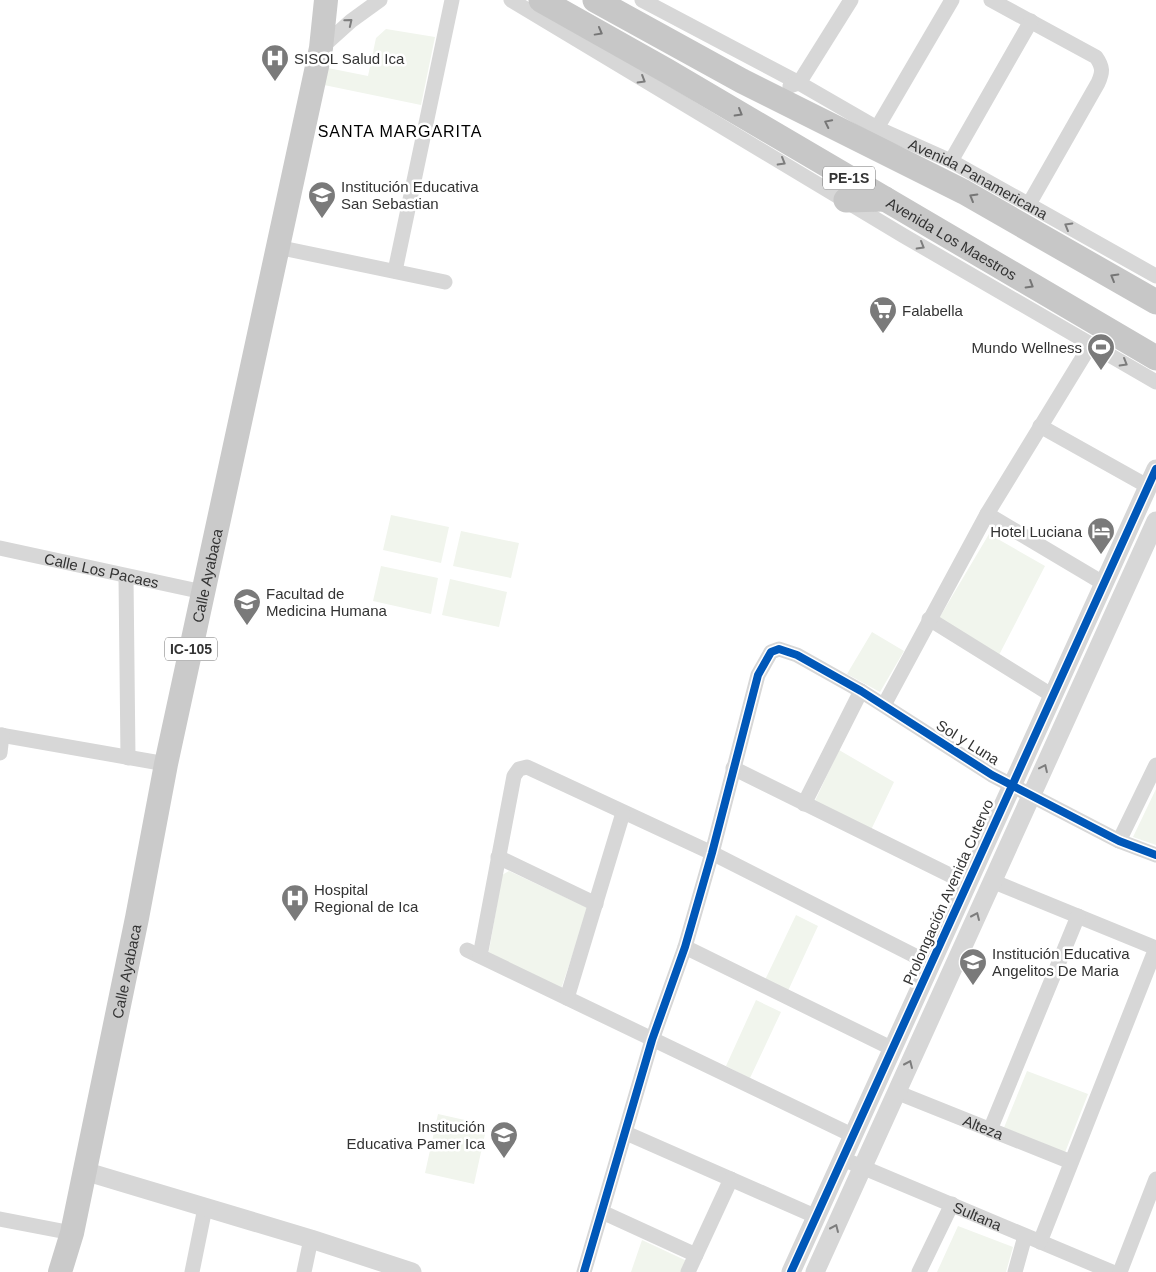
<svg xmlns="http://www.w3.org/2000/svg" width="1156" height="1272" font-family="Arial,sans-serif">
  <rect width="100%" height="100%" fill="#fff"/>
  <path fill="#f1f5ed" d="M 386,29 L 435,37 L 421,105 L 324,85 L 328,68 L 368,76 L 376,38 Z
    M 391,515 L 449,527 L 441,563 L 383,550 Z
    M 461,531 L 519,543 L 511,578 L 453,566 Z
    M 989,534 L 1045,566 L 999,655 L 938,620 Z
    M 381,566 L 438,578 L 431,614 L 373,601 Z
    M 450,579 L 507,592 L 499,627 L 442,615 Z
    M 872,632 L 904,651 L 880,692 L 847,674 Z
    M 839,750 L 894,782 L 870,832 L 813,805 Z
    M 1156,789 L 1156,845 L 1133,837 Z
    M 509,871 L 588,908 L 560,992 L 488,957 L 502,875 Z
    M 796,915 L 818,926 L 787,993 L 764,982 Z
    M 756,1000 L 781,1012 L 750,1078 L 726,1066 Z
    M 1027,1071 L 1088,1094 L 1064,1155 L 1003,1130 Z
    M 438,1114 L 487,1125 L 474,1184 L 425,1173 Z
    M 958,1226 L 1013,1247 L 1006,1272 L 937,1272 Z
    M 642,1240 L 687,1261 L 683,1272 L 631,1272 Z"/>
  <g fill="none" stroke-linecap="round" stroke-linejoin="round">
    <g stroke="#d7d7d7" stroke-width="15">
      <path d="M 511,0 L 904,236 L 1156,382"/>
      <path id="s1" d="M 642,0 L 799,83 L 877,128 L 951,161 L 1156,276"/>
      <path d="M 991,0 L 1096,57 C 1103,67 1103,72 1098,83 L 1029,204"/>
      <path d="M 321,48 L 351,21 L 380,0"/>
      <path d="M 790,86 L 799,83 L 851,0"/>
      <path d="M 877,128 L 952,0"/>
      <path d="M 951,161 L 1031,21"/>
      <path d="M 277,247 L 445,282"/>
      <path d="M 395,271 L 452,0"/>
      <path d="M 1040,426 L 1149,487"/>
      <path d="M 987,514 L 1103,583"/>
      <path id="s2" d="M 0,548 L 203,592"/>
      <path d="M 126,577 L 128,758"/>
      <path d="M 929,619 L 1053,696"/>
      <path d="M 884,705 L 987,514 L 1091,344"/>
      <path d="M 0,735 L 166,764"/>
      <path d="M 0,753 L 2,735"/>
      <path d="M 733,768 L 968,884"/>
      <path d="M 804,804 L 861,691"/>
      <path d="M 1119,841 L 1156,765"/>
      <path d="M 498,857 L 596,904"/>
      <path d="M 992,881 L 1156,948"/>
      <path d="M 685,947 L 893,1049"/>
      <path d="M 467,950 L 854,1136"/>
      <path d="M 480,956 L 514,776 L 519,769 L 527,767 L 712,853 L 931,964"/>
      <path d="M 567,998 L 623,813"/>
      <path id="s3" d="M 896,1092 L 1071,1162"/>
      <path d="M 990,1130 L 1078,916"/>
      <path d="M 626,1133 L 817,1217"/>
      <path id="s4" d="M 843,1159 L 1112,1272"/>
      <path d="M 602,1212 L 696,1255"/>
      <path d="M 0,1219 L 72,1233"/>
      <path d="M 1040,1242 L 1156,948"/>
      <path d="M 192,1272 L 205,1208"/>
      <path d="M 304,1272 L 311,1239"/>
      <path d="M 584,1272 L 652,1040 L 685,947 L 712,853 L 758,675 L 771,652 L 779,649 L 797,655 L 861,691 L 992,775 L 1119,841 L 1156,855"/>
      <path d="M 688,1272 L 731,1179"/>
      <path d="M 919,1272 L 952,1204"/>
      <path d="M 1015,1272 L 1025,1236"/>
      <path d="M 1120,1272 L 1156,1179"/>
    </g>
    <path stroke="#d7d7d7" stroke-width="19" d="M 84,1171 L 311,1239 L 412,1272
      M 791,1272 L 1156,469
      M 815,1272 L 1156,521"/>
    <path stroke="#cacaca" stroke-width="24" id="s5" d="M 60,1272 L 72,1233 L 137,918 L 166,764 L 321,48 L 326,0"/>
    <g stroke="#c7c7c7" stroke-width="25">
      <path id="s6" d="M 541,0 L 667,71 L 1156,358"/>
      <path d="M 595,0 L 742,81 L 964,192 L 1156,302"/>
      <path d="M 846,200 L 885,199"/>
    </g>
    <g stroke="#fff" stroke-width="11">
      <path id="cycleway" d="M 584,1272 L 652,1040 L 685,947 L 712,853 L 758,675 L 771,652 L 779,649 L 797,655 L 861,691 L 992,775 L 1119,841 L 1156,855
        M 791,1272 L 1156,469"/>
    </g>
    <use href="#cycleway" stroke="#0057b8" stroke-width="8"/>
  </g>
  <defs><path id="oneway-chevron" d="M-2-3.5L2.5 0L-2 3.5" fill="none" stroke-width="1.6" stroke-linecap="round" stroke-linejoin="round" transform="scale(1.25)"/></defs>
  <g stroke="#7d7d7d">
    <use href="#oneway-chevron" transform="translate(349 22) rotate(-39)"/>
    <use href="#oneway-chevron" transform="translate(642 80) rotate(31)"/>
    <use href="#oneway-chevron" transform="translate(782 162) rotate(30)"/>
    <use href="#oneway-chevron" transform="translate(1068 226) rotate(-150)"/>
    <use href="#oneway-chevron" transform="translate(921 246) rotate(30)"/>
    <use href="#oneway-chevron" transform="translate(1124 363) rotate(30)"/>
    <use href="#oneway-chevron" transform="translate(1044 768) rotate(-65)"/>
    <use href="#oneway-chevron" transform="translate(976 916) rotate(-66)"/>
    <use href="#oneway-chevron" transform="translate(909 1064) rotate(-66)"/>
    <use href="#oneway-chevron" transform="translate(835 1228) rotate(-66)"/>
  </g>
  <g stroke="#767676">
    <use href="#oneway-chevron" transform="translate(599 32) rotate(29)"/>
    <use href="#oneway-chevron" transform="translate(739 113) rotate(30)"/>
    <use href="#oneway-chevron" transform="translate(828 123) rotate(-154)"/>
    <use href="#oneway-chevron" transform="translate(973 197) rotate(-150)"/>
    <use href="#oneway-chevron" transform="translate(1114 277) rotate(-150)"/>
    <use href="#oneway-chevron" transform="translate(1030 285) rotate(31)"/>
  </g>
  <defs>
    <g id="hospital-pin" transform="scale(1.4375)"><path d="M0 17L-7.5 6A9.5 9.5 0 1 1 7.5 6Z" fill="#7a7a7a" stroke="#fff"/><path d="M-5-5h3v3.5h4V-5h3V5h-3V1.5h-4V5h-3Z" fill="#fff"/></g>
    <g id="school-pin" transform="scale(1.4375)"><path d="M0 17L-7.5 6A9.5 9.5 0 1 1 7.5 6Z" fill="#7a7a7a" stroke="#fff"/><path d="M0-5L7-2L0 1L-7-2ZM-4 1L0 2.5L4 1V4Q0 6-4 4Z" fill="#fff"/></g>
    <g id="supermarket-pin" transform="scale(1.4375)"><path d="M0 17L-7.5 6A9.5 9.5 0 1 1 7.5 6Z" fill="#7a7a7a" stroke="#fff"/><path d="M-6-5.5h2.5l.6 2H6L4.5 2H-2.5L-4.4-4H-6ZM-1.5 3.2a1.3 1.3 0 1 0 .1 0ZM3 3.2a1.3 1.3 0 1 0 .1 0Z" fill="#fff"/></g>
    <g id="stadium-pin" transform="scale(1.4375)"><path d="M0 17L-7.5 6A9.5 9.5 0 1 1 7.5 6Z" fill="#7a7a7a" stroke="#fff"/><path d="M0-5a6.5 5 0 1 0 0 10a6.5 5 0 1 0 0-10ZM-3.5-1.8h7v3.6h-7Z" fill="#fff"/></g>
    <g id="hotel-pin" transform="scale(1.4375)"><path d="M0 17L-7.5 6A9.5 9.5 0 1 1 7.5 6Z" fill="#7a7a7a" stroke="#fff"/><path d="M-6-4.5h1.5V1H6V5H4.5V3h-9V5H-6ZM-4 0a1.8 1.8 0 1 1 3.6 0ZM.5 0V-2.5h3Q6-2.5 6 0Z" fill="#fff"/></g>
  </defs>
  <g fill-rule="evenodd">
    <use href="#hospital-pin" x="275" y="58"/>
    <use href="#school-pin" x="322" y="195"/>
    <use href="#supermarket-pin" x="883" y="310"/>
    <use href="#stadium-pin" x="1101" y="347"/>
    <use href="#hotel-pin" x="1101" y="531"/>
    <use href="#school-pin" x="247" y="602"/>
    <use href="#hospital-pin" x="295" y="898"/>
    <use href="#school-pin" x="973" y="962"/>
    <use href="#school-pin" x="504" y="1135"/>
  </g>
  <g text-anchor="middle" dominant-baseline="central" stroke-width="5" stroke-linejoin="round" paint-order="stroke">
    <g fill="#fff" stroke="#707070" stroke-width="1">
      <rect x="823" y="166.5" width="52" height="23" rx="4"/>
      <rect x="165" y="637.5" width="52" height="23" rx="4"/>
    </g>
    <g font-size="14" font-weight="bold" fill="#333">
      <text x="849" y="178">PE-1S</text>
      <text x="191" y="649">IC-105</text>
    </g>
    <g font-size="15" fill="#333" stroke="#fff" text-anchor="start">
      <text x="294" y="58">SISOL Salud Ica</text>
      <text x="341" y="186">Institución Educativa<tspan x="341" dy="17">San Sebastian</tspan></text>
      <text x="902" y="310">Falabella</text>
      <text x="1082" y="347" text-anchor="end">Mundo Wellness</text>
      <text x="1082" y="531" text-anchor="end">Hotel Luciana</text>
      <text x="266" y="593">Facultad de<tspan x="266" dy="17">Medicina Humana</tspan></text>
      <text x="314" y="889">Hospital<tspan x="314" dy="17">Regional de Ica</tspan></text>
      <text x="992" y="953">Institución Educativa<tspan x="992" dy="17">Angelitos De Maria</tspan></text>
      <text x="485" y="1126" text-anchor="end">Institución<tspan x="485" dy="17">Educativa Pamer Ica</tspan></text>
    </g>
    <g font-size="15" fill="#333" stroke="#fff">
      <text stroke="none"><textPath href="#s1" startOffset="381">Avenida Panamericana</textPath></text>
      <text stroke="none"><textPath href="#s6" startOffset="475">Avenida Los Maestros</textPath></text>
      <text stroke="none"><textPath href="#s2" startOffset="104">Calle Los Pacaes</textPath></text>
      <text stroke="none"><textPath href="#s5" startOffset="712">Calle Ayabaca</textPath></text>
      <text transform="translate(968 742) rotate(32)">Sol y Luna</text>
      <text transform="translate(948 892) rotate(-66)">Prolongación Avenida Cutervo</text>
      <text stroke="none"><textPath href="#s5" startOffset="308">Calle Ayabaca</textPath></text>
      <text stroke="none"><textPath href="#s3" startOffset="94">Alteza</textPath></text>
      <text stroke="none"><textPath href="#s4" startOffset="146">Sultana</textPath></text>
    </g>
    <g font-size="16" letter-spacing="1" fill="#000" stroke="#fff">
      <text x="400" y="131">SANTA MARGARITA</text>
    </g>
  </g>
</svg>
